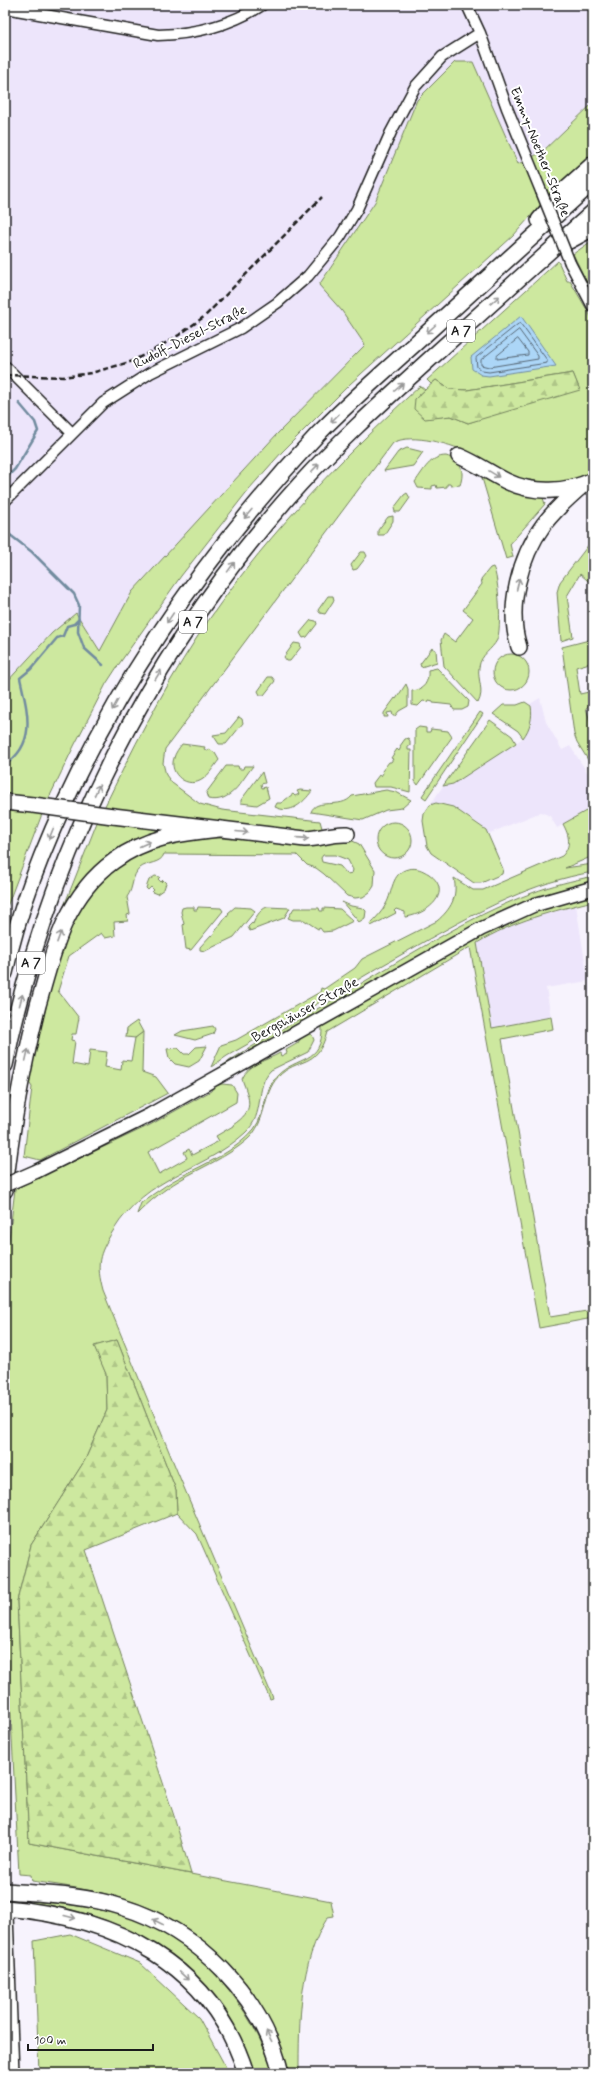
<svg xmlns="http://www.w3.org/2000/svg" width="598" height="2078" font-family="Mynerve,sans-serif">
  <defs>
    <pattern id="forest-firs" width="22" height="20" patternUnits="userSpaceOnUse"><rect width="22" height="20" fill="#cde89f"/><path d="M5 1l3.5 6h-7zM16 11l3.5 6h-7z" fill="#afc688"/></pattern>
    <pattern id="park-crowns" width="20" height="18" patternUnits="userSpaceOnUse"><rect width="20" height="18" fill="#cde89f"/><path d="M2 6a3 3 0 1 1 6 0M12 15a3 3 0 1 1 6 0" fill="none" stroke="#afc688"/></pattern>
  </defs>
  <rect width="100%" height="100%" fill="#f7f3fd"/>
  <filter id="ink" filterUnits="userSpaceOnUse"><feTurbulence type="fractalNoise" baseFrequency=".025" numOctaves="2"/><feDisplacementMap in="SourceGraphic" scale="8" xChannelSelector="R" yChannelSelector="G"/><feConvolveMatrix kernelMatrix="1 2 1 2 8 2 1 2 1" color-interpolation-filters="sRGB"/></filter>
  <g filter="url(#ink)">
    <path fill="#ede5fb" d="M 5,5 L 593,5 L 593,103 L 542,152 L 517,164 L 473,62 L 417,100 L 375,202 L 319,284 L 342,311 L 365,345 L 277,434 L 132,592 L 100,651 L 76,613 L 52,633 L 5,684 Z
      M 540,698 L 546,722 L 562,750 L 570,746 L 593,781 L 593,807 L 557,828 L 550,816 L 541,812 L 488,834 L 479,824 L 448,805 L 436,803 L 430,805 L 443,786 L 453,784 L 523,738 L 531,717 L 530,704 Z
      M 576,905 L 588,981 L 546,988 L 551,1017 L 492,1028 L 477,943 L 493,934 L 541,914 Z"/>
    <path fill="#cde89f" stroke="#74825e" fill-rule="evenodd" d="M 455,62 L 473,62 L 518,164 L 542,152 L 593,103 L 593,157 L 553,191 L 513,236 L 350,384 L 282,452 L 249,489 L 181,576 L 119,664 L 106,684 L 74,746 L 47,802 L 5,796 L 5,684 L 52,633 L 76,613 L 100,651 L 132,592 L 277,434 L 365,345 L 342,311 L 319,285 L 375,202 L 417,100 Z
      M 593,240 L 593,295 L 573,254 Z
      M 558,261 L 567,281 L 570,281 L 593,320 L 593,474 C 573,480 554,487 533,482 C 510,477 493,464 472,454 C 454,445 411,432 393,443 L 165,749 L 163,763 L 166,775 L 172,783 L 200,804 L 222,810 L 320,821 L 322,828 L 317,833 L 104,808 C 132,750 161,693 196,639 C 258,544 337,462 420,386 L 425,390 L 415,399 L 425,418 L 451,416 L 468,423 L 578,386 L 573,373 L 467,390 L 449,389 L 436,380 L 431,384 L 427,380 Z
      M 407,448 L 423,452 L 413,466 L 384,471 L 398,452 Z
      M 446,456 C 461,460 465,471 460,485 L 451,486 L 450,484 L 447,484 L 447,487 L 437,488 L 436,485 L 432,486 L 432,489 L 418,488 L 415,482 C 424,470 430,456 446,456 Z
      M 482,478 L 521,495 L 543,498 L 545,504 L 510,544 L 513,557 L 506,559 Z
      M 407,493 L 410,498 L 400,512 L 395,512 L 394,508 L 404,495 Z
      M 393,516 L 393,521 L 384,535 L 378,535 L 378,530 L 388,517 Z
      M 593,539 L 593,585 L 580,574 L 567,596 L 573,637 L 561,641 L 557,592 L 560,582 Z
      M 361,552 L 365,552 L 367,556 L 357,569 L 353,570 L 351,565 Z
      M 493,567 C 499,577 502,629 497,640 C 492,650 481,654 479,667 C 477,681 485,690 478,703 L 444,666 L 441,640 L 444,634 L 455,642 L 473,618 L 463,610 L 482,584 L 481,579 L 490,568 Z
      M 328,596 L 333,596 L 334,600 L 325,614 L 320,613 L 318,610 Z
      M 311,620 L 316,621 L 317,624 L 307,637 L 303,638 L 300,633 Z
      M 593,639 L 593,662 L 576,667 L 580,694 L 593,691 L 593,703 L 586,708 L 593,731 L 593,768 L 577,742 L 574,734 L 562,647 Z
      M 294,643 L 300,644 L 301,647 L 290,661 L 287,661 L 284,657 Z
      M 432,648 L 436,650 L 437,662 L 421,667 L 420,664 Z
      M493 672a18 18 0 1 1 36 0a18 18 0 1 1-36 0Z
      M 437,668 L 469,701 L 468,707 L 462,710 L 454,710 L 451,705 L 433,703 L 433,701 L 429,700 L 428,702 L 423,701 L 418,706 L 412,705 L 412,691 C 424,690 429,682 428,670 Z
      M 268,677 L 272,677 L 275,681 L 264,695 L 260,695 L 258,691 Z
      M 406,684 L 408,689 L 408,706 L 399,711 L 395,716 L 393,716 L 392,712 L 387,713 L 388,717 L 384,717 L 384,713 L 395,698 L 396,699 Z
      M 525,702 L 531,706 C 533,717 530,729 523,738 L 518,731 L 493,714 L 503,705 L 517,705 Z
      M 480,712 L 483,714 L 426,799 L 422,796 Z
      M 239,717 L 242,719 L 243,723 L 226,744 L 219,744 L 213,735 L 226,733 Z
      M 490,720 L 512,736 L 516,743 L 453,784 L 443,786 Z
      M 419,727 L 426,728 L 426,732 L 430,732 L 431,729 L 448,731 L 452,737 L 418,785 L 415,781 L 415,730 Z
      M 405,739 L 408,738 L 410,741 L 410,746 L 408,746 L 408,750 L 411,750 L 410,792 L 391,787 L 374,787 L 373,783 L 379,775 L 381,776 L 383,773 L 382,771 L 389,762 L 391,762 L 393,759 L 391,758 L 397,749 L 399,751 L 401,747 L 400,746 Z
      M 182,744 L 205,747 L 204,749 L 208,751 L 209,749 L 215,753 L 219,760 C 214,766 209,775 203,779 C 188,790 168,774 174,758 C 175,753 179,748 182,744 Z
      M 226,766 L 238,766 L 239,769 L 243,769 L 244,766 L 253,766 C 241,781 231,804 208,799 L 206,793 Z
      M 262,772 L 265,783 L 261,784 L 262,788 L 266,787 L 269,798 L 257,805 L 241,803 L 241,800 Z
      M 300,790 L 312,791 C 303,803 291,815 275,807 L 277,803 L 281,803 L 293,794 L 295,796 L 299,794 L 297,791 Z
      M 386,790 L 396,792 L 411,800 L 402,808 L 386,810 L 363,820 L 311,812 C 316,797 341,810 352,796 Z
      M 436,803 L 453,807 L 486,830 L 503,869 L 502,874 L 481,883 L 474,883 L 431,853 L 427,846 L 423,821 L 424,814 L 430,805 Z
      M 593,807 L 593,856 L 565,868 L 593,864 L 593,872 C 533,882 481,910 429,939 C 360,977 295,1018 227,1056 L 211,1067 L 221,1045 L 236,1040 L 320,992 L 321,988 L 324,989 L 355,968 L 362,959 L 437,921 C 451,909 458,897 454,878 L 473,890 L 483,890 L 562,856 C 572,846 569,835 563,824 Z
      M 5,808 L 42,814 L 5,912 Z
      M 98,820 L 163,829 L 163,832 L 62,911 Z
      M376 840a18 18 0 1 1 36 0a18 18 0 1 1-36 0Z
      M 201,837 L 268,841 L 344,837 L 359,844 L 375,870 L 374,886 L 370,892 L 363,897 L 355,898 L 347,896 L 324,874 L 316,868 L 307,865 L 297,855 L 164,854 C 161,864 147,862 140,868 C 131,876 134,888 127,897 L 130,914 L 127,915 L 128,921 L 114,922 L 115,936 L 105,938 L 101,933 L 69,956 L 58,991 L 79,1018 L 76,1034 L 72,1034 L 71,1040 L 75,1041 L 72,1064 L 88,1067 L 90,1050 L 107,1052 L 105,1067 L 121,1070 L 122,1060 L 131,1061 L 135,1038 L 143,1032 L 142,1072 L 156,1077 L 168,1093 L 40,1160 L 24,1156 L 32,1087 L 28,1081 L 52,982 L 63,946 L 79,908 L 104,876 L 142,850 ZM 323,855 L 335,855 L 348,860 L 353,870 L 352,873 L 347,874 L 340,866 L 322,862 L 321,858 Z
      M 408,869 C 417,867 422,870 429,874 C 455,893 426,915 405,917 L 405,912 L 396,909 L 394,911 L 396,913 L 371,926 L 370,924 C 376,918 382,912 386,904 C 393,892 391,873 408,869 Z
      M 155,876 L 160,877 L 158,879 L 161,882 L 163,880 L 166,883 L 164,889 L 157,894 L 152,892 L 154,890 L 151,887 L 148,890 L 146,888 L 149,880 Z
      M 593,876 L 593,883 L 548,894 L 327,1008 L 264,1044 L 263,1043 L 249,1051 L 248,1049 L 236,1058 L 237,1060 L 213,1072 C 254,1043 299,1020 343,994 C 404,959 465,918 532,893 C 552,885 572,881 593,876 Z
      M 593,892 L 593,901 C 553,911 513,921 477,943 L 492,1028 L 551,1017 L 553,1029 L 502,1039 L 550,1317 L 593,1310 L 593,1318 L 539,1328 L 470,947 L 327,1032 C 317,1070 298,1056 278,1077 C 262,1094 267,1122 248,1139 C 228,1157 202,1167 180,1180 C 163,1190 150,1201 137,1214 L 141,1203 L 152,1195 C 161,1189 170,1182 180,1177 C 206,1163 235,1152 254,1129 C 266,1113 263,1091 277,1076 C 297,1055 323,1065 322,1026 L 512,918 Z
      M 342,902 L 351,906 L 363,908 L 366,911 L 365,918 L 359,922 Z
      M 186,907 L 194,907 L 194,910 L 197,910 L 198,907 L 221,908 L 223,911 L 191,950 L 186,949 L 183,925 L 184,924 L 181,912 L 182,908 Z
      M 235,907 L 251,908 L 255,911 L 234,937 L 205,951 L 200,950 L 200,947 L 211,935 L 212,936 L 226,916 L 227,917 L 229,914 L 228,913 Z
      M 267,907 L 290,908 L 284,918 L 250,931 L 248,927 L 252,923 L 253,924 C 255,919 259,910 267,907 Z
      M 294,908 L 319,908 L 320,911 L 323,911 L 323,908 L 340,909 L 353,921 L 333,931 L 323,932 L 320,928 L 318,929 L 304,920 L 293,920 L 288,918 Z
      M 213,1026 L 215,1029 L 213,1034 L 195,1040 L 175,1035 L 182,1031 Z
      M 309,1033 L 312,1035 L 314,1040 L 308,1052 L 271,1070 C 254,1087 266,1114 245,1133 C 201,1173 148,1174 113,1231 C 98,1255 96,1264 103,1291 L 177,1471 L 273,1698 L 270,1699 L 197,1534 L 177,1513 L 176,1490 L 117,1340 L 95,1346 L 106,1374 L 107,1410 L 85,1460 L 31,1545 L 17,1601 L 29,1843 L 331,1901 L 334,1916 L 328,1917 C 299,1962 299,2022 299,2073 L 288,2073 C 272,1994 204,1923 127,1900 C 96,1890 64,1886 32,1881 L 31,1875 L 19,1874 L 8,1660 L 5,1457 L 5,1252 L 9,1239 L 15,1189 L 150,1125 L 211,1091 L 213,1087 L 222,1084 L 232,1085 L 237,1093 L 236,1102 L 148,1152 L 159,1174 L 187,1158 L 184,1152 L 189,1149 L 192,1155 L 219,1141 L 216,1136 L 233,1126 L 233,1125 C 255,1110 250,1101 242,1079 C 249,1063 266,1061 280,1053 L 281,1056 L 287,1053 L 286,1050 L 298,1043 L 302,1035 Z
      M 207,1046 L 199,1061 L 189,1067 L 175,1064 L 169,1058 L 167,1049 L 178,1048 L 184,1054 L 189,1054 L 196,1047 Z
      M 32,1901 C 66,1904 101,1907 133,1919 C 203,1945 250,2005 274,2073 L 255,2073 C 220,1976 134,1913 32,1903 Z
      M 70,1934 L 140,1963 L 199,2018 L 229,2073 L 39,2073 L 34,1941 Z"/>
    <path fill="url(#forest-firs)" stroke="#74825e" d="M 573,373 L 580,390 L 468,423 L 451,416 L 425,419 L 414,409 L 415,399 L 436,380 L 449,389 L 467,390 Z
      M 117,1340 L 176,1490 L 177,1513 L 86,1550 L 174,1816 L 191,1874 L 29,1843 L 17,1601 L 31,1545 L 85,1460 L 107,1410 L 106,1374 L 94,1346 Z"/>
    <path fill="url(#park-crowns)" stroke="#74825e" d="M 137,1021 L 143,1032 L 135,1038 L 126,1037 L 127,1028 Z"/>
    <path fill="#acd6f7" stroke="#728c9f" d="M 521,316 L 556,366 L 489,376 L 481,375 L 472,369 L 471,357 Z"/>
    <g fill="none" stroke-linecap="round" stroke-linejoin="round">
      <path stroke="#566674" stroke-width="1" d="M 520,323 L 547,360 L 547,363 L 489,372 L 482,371 L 477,367 L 476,358 Z
        M 519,330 L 538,356 L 538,359 L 489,367 L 481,365 L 481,360 Z
        M 518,339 L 528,352 L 528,355 L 497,359 L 497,356 Z"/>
      <path stroke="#728c9f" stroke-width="2.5" d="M 5,479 L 15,469 L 38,431 L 35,422 L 19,403
        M 5,531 L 32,552 L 74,594 L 79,605 L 78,632 L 84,648 L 103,665
        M 5,765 C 38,743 27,710 20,678 L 31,669 L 57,638 L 63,636 L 67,626 L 74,624 L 79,619"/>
      <g stroke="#1c1c1c" stroke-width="13">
        <path id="minor" d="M 467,5 L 480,33 L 507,108 L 541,191
          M 5,8 L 158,35 C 196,34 230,26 262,5
          M 570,263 L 593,307
          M 5,366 L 72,433
          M 5,501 L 103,403 L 150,373 L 241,328 L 277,303 L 308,276 L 340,237 L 357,209 L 391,132 L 415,87 L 442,57 L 480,33"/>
      </g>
      <g stroke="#1c1c1c" stroke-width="16">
        <path id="major" d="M 37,1171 L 150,1115 L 481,929 L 534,905 L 593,888"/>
      </g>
      <g stroke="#1c1c1c" stroke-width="18">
        <path id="highway" d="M 539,220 L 565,189 L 593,164
          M 569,241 L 593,228
          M 459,456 C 476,463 490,473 506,481 C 533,494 566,493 593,480
          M 519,647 C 506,607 520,557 544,524 C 555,510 569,497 583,485
          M 5,802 L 33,805
          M 113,816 L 305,839 C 320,839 332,833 347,834
          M 5,973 C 19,906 48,836 78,775 C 140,649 222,536 318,434 C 353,398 392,365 429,331 C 484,281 538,232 593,182
          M 5,1065 C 49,850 153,646 300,484 C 341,439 386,399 431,358 C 485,310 539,261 593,212
          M 5,1190 C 11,1128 23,1066 38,1005 C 46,978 53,948 65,922 C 76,899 93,876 114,861 C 146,837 181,833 219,829
          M 5,1891 C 44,1894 85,1895 122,1907 C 198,1930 262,1996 281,2073
          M 5,1908 C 114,1917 211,1962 246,2073
          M 5,1914 L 11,2073"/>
      </g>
      <use href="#minor" stroke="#fff" stroke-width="10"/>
      <use href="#major" stroke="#fff" stroke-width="13"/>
      <use href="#highway" stroke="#fff" stroke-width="15"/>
      <path stroke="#1c1c1c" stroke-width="2.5" stroke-dasharray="6 3" stroke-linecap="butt" d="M 5,375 L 63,377 L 91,373 L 130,362 L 152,351 L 179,335 L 205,316 L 322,197"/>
      <g stroke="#1c1c1c" stroke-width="13" stroke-linecap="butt">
        <path id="minor-bridge" d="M 541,191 L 570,263"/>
      </g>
      <g stroke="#1c1c1c" stroke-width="16" stroke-linecap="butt">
        <path id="major-bridge" d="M 5,1185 L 37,1171"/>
      </g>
      <g stroke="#1c1c1c" stroke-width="18" stroke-linecap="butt">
        <path id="highway-bridge" d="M 33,805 L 113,816"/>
      </g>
      <use href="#minor-bridge" stroke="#fff" stroke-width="10"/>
      <use href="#major-bridge" stroke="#fff" stroke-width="13"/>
      <use href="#highway-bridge" stroke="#fff" stroke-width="15"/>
    </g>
    <defs><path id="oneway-shaft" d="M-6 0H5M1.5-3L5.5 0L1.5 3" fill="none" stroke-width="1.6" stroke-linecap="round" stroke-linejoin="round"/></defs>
    <g stroke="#999">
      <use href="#oneway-shaft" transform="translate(495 300) rotate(-42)"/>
      <use href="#oneway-shaft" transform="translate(431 329) rotate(138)"/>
      <use href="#oneway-shaft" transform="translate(399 387) rotate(-42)"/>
      <use href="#oneway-shaft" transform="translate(335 418) rotate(135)"/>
      <use href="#oneway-shaft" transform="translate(315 468) rotate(-46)"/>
      <use href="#oneway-shaft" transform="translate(494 474) rotate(31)"/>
      <use href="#oneway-shaft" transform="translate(248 514) rotate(130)"/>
      <use href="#oneway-shaft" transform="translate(231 567) rotate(-54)"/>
      <use href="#oneway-shaft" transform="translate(518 584) rotate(-77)"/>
      <use href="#oneway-shaft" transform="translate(170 618) rotate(124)"/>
      <use href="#oneway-shaft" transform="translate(158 675) rotate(-59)"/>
      <use href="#oneway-shaft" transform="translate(115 705) rotate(119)"/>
      <use href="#oneway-shaft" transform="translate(97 790) rotate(-65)"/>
      <use href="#oneway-shaft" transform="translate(242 832) rotate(5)"/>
      <use href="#oneway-shaft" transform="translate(51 834) rotate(112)"/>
      <use href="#oneway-shaft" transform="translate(303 838) rotate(4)"/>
      <use href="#oneway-shaft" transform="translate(145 844) rotate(-24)"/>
      <use href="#oneway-shaft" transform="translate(59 937) rotate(-70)"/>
      <use href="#oneway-shaft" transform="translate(21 1000) rotate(-75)"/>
      <use href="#oneway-shaft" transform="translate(27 1055) rotate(-77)"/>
      <use href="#oneway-shaft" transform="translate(70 1917) rotate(14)"/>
      <use href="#oneway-shaft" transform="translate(158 1922) rotate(-153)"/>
      <use href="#oneway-shaft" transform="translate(184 1976) rotate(43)"/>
      <use href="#oneway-shaft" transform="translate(269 2036) rotate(-117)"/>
    </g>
  </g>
  <g text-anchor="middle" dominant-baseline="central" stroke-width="4" stroke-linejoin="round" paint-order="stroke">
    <g fill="#fff" stroke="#606060" stroke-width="1">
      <rect x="447" y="320" width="28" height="22" rx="3"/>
      <rect x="179" y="611" width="28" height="22" rx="3"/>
      <rect x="17" y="952" width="28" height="22" rx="3"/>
    </g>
    <g font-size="13" font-weight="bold" fill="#1c1c1c">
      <text x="461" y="331">A 7</text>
      <text x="193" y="622">A 7</text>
      <text x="31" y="963">A 7</text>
    </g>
    <g font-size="14" fill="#1c1c1c" stroke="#fff">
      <text transform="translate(540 152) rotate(68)">Emmy-Noether-Straße</text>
      <text transform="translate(190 337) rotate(-27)">Rudolf-Diesel-Straße</text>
      <text transform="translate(305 1010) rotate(-29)">Bergshäuser Straße</text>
    </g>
  </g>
  <rect width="598" height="2078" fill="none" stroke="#fff" stroke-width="20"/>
  <rect x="10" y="10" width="578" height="2058" fill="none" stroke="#1c1c1c" stroke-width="1.5" filter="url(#ink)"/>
  <path d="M28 2044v6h125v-6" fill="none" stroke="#1c1c1c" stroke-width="2"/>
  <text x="34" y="2044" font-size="12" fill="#1c1c1c" stroke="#ffffff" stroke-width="3" paint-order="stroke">100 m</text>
</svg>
